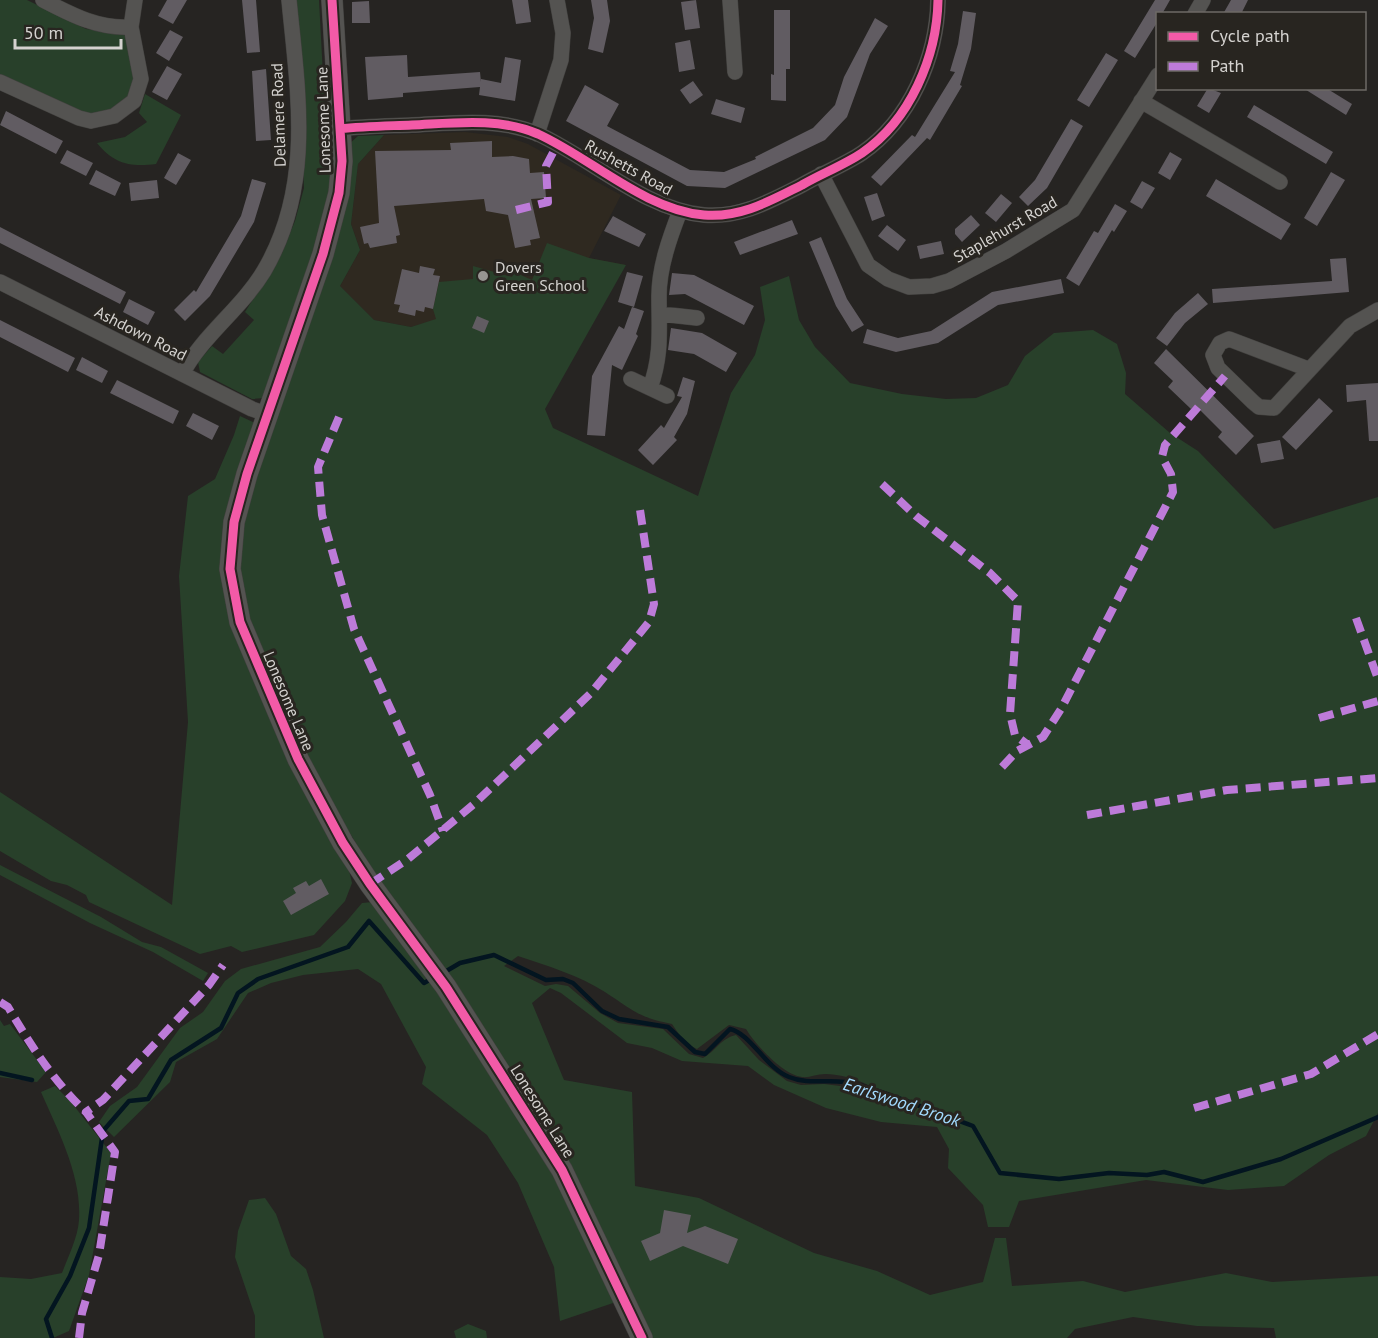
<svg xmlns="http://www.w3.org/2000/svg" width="1378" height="1338" font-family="'PT Sans',sans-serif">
  <rect width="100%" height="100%" fill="#262422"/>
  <path fill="#2f2920" d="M 465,132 L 508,137 L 528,144 L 621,195 L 589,258 L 626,265 L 411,327 L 374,320 L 340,286 L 360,250 L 351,224 L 358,164 L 384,135 Z"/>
  <path fill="#28402a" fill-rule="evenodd" d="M 0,0 L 27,0 L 86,29 L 123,33 C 131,44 134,68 133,82 C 131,101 112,115 94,114 C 76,113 22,84 0,76 Z
    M 296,0 L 319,0 L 326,132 L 334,180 L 322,234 L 264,398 L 252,399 L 200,372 L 198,362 L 212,346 L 223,354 L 254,320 L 245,312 L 282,253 L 295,221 L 304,188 Z
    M 145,94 L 181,115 L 156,164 C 130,167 114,164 97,143 L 125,137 L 147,122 L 139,113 Z
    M 384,135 L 358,164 L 351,224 L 360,250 L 340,286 L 374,320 L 411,327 L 436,319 L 433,309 L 439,282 L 473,279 L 473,266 L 512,277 L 514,272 L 532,280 L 547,243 L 589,258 L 626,265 L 545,409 L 553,428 L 698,496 L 731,393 L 755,355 L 765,320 L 760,287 L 789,276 L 799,320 L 815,347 L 850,383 L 902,394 L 946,399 L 976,398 L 1008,385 L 1025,356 L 1054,333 L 1093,330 L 1117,344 L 1126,373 L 1125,394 L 1170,433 L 1198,451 L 1274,529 L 1378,497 L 1378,1113 L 1366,1136 L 1329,1155 L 1284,1186 L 1228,1190 L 1146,1180 L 1019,1201 L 1009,1227 L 988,1227 L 983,1205 L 948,1168 L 949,1149 L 937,1127 L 881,1122 L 826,1108 L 774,1085 L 748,1066 L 682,1061 L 652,1048 L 627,1043 L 561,993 L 550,988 L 532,1003 L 564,1080 L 632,1092 L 635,1186 L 699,1198 L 814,1253 L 877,1271 L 930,1295 L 983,1282 L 995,1238 L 1006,1238 L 1012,1286 L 1083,1281 L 1125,1292 L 1226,1273 L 1272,1282 L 1378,1276 L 1378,1338 L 1276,1338 L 1274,1328 L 1197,1326 L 1133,1317 L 1075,1329 L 1067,1338 L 653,1338 L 631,1293 L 613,1303 L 560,1321 L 554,1267 L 518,1183 L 487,1135 L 422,1084 L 426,1067 L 381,984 L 358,969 L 303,975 L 271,983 L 248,993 L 217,1039 L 176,1062 L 170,1082 L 114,1137 L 99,1122 L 110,1106 L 137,1087 L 180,1028 L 203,1012 L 225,981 L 241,969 L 320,947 L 346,922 L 362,903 L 373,902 L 379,881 C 324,790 250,677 238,570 C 236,555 240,538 241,524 L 348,145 L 358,136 ZM 518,956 C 548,966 578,975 605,992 C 633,1010 637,1017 672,1024 L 685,1043 L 697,1049 L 729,1025 L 746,1029 C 755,1044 783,1075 802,1077 C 809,1078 817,1074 825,1074 C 840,1074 857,1079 870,1086 L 864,1089 L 824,1084 L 801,1085 L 787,1081 L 759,1060 L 736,1035 C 721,1038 716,1051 703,1058 L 689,1054 L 663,1029 L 618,1023 L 600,1013 L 568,986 L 556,984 L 545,986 L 504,966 Z
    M 240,416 L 255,423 L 223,569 L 348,866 L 352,883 L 345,901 L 314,935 L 242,952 L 231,946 L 200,954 L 89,902 L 86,895 L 67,885 L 51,881 L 0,851 L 0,792 L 172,905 L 188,722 L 179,576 L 188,496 L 215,479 L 234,435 Z
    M 0,865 L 101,917 L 142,942 L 161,947 L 208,973 L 203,981 L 153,952 L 90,923 L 0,875 Z
    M 0,1020 L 4,1026 L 10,1024 L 46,1072 L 37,1082 L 0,1077 Z
    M 55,1086 L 71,1102 L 111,1153 L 89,1275 L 69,1331 L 53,1338 L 0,1338 L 0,1277 L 31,1279 L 62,1273 C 68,1257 78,1237 79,1220 C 82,1176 58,1131 41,1092 Z
    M 265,1198 L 276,1214 L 291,1256 L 306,1269 L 313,1290 L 324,1338 L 255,1338 L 255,1316 L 235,1257 L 238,1231 L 249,1200 Z
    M 468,1324 L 486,1331 L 487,1338 L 456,1338 L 454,1331 Z"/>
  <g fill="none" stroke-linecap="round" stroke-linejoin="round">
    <path stroke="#031520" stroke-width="4.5" d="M 443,973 L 460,963 L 494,955 L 546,980 L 563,979 L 573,983 L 602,1011 L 619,1019 L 668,1027 L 695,1052 L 705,1054 L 730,1029 C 751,1034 765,1067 789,1077 C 810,1086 834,1077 856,1084 C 896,1096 935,1112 973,1126 L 1000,1173 L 1059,1179 L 1109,1173 L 1147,1175 L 1164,1172 L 1203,1182 L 1281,1159 L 1378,1117
      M 0,1073 L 32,1080
      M 52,1338 L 46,1319 L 70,1276 L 89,1228 L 103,1131 L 129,1101 L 148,1099 L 171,1060 L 221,1028 L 238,993 L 258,979 L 348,947 L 369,921 L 424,983 L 433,978"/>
  </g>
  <path fill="#615c62" d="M 167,0 L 187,0 L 173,24 L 158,16 Z
    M 242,0 L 256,0 L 260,52 L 247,53 Z
    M 512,0 L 528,0 L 531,22 L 516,24 Z
    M 591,0 L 607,0 L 610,21 L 603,53 L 588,49 L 594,18 Z
    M 696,0 L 700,28 L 685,30 L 681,2 Z
    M 1155,0 L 1170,0 L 1162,14 L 1158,14 L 1158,21 L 1135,58 L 1124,51 Z
    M 1231,0 L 1248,0 L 1241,14 L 1223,14 Z
    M 369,1 L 370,23 L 352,23 L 352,2 Z
    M 774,10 L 790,10 L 790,69 L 786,69 L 786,101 L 771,100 L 771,74 L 774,75 Z
    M 963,11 L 976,13 L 971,49 L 960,85 L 962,86 L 930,140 L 927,138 L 881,186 L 871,177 L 912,135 L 915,137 L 955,72 L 950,71 L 958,44 Z
    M 875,18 L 888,26 L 870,54 L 847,117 L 825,140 L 725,188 L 687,186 L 566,121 L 585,85 L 619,104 L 607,126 L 690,170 L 724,172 L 756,159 L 755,157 L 813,128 L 835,105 L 844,77 Z
    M 170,30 L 183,37 L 169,61 L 156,53 Z
    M 690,40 L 695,69 L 679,72 L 675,43 Z
    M 1106,53 L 1118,60 L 1089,107 L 1077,100 Z
    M 407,55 L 408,77 L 480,72 L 481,82 L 481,79 L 501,83 L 505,57 L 521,60 L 515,101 L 479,95 L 480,87 L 403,93 L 403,97 L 368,100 L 365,57 Z
    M 167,66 L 182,74 L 167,100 L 152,92 Z
    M 266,69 L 271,140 L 256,141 L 252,71 Z
    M 693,81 L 703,95 L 690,104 L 680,90 Z
    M 1208,88 L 1221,93 L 1209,113 L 1197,106 Z
    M 1303,88 L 1326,88 L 1352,104 L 1346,115 Z
    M 716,99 L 745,108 L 741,123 L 711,114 Z
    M 1254,105 L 1333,152 L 1326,164 L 1247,117 Z
    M 6,111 L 63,141 L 56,154 L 0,125 Z
    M 1071,119 L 1083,126 L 1047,188 L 1028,206 L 1019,197 L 1035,180 Z
    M 492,141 L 492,157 L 513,156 L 529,159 L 530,173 L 544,172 L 546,198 L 531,199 L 540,238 L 530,240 L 531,245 L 515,248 L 508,215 L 486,211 L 484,199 L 394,206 L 400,235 L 396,236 L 397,243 L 370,248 L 368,243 L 364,244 L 360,227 L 379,223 L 375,151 L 451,150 L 450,143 Z
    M 67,150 L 93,163 L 86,176 L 60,163 Z
    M 1170,152 L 1182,159 L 1170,180 L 1158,173 Z
    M 178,153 L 191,160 L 176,185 L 164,178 Z
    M 96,170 L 121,183 L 115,196 L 89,184 Z
    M 1331,172 L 1345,180 L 1317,226 L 1304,218 Z
    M 252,179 L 266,183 L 254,222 L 210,296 L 185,321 L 174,310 L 194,290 L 196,292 L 241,216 Z
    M 1216,179 L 1291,224 L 1281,240 L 1206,196 Z
    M 157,180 L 159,198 L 131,201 L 129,183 Z
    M 1142,181 L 1155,188 L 1142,209 L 1130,202 Z
    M 877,193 L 885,216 L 872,221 L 864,197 Z
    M 1001,194 L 1012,203 L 996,222 L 985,213 Z
    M 1115,204 L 1127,211 L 1114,232 L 1112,230 L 1079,286 L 1066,278 L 1094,231 L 1098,233 Z
    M 971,215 L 980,225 L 962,242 L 955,234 L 955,229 Z
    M 613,216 L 646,234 L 639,247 L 604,231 Z
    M 792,220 L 798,234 L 740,255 L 734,242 Z
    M 887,225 L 906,240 L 898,251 L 878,236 Z
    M 0,227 L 126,292 L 120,304 L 0,243 Z
    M 821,237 L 847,299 L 864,325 L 852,332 L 836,306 L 809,242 Z
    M 941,241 L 944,254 L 920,259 L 917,246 Z
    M 1346,258 L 1349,292 L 1213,303 L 1212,289 L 1332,281 L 1330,259 Z
    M 420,266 L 435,269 L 433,275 L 440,276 L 433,309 L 425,307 L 424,312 L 416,310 L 415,316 L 398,312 L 400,305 L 394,304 L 402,269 L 419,273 Z
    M 627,272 L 643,276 L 634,307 L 618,302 Z
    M 672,273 L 694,275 L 754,306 L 744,325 L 685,294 L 669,295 Z
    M 1061,279 L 1064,293 L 998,305 L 938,343 L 896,352 L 863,343 L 867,329 L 898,338 L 931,331 L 992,292 Z
    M 1198,293 L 1208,304 L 1185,323 L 1167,346 L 1156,338 L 1175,313 Z
    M 129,299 L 155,312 L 148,325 L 123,312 Z
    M 632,307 L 644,311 L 636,334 L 638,336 L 622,370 L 612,365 L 605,436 L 587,435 L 592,376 L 619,326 L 624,329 Z
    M 477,316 L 489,321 L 484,333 L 472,328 Z
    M 0,320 L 75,358 L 68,372 L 0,337 Z
    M 671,328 L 702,333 L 737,353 L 726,372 L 694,354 L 668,350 Z
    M 1166,349 L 1254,436 L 1236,455 L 1218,437 L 1222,432 L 1195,405 L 1191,409 L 1168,387 L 1173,381 L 1154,363 Z
    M 82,357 L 108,371 L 102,383 L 76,370 Z
    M 683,377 L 695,381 L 687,414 L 674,437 L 677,440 L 653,465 L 638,450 L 661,425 L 664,428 L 682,397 L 677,396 Z
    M 117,380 L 179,411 L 173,424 L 110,393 Z
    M 1378,383 L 1378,441 L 1369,441 L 1366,400 L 1347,402 L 1346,385 Z
    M 1319,398 L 1333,411 L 1296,450 L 1282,437 Z
    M 193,413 L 219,426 L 212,440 L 186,426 Z
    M 1280,440 L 1284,459 L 1261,463 L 1257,444 Z
    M 321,879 L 329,894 L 291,915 L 283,901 L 296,893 L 293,888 L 306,881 L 309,886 Z
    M 664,1210 L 691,1215 L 687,1233 L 705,1226 L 738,1239 L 728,1264 L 683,1246 L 650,1261 L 641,1241 L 660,1233 Z"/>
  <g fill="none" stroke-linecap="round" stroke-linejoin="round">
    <g stroke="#42413f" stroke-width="16">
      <path id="street" d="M 730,0 L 735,72
        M 1195,14 L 1203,0
        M 131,27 L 135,0
        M 0,82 L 79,118 L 91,121 L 114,116 L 134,101 L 141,79 L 131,27 C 98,29 72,15 43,0
        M 1141,101 L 1280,182
        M 340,129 C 364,126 388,126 412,125 C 454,123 498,117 538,134 C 591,158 645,210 704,215 C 741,218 770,201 802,185 C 821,174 844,165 862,153 C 910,120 937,57 938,0
        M 537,134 L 561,60 L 563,33 L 557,0
        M 821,174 L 868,265 L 888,279 L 909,287 L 932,286 L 949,281 L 1006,251 L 1073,210 L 1158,75
        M 0,282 L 252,409 L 267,414
        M 661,314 L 697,318
        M 1308,369 L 1229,339 L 1220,343 L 1213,355 L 1218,368 L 1253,402 L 1259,407 L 1274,408 L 1350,326 L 1378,310
        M 182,374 C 203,335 241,309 264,271 C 314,186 298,93 289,0
        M 631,379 L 667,396
        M 650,388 C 662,355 659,331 659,296 C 659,267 670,237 680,211"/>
    </g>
    <g stroke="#42413f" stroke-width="22">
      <path id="secondary" d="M 332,0 L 342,161 L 339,193 L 323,254 L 247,474 L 234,522 L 230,569 L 240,622 L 298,759 L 343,843 L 370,884 L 446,987 L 562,1170 L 642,1338"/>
    </g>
    <use href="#street" stroke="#545351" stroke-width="15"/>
    <use href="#secondary" stroke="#545351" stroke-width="21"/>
    <path stroke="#bd7bd9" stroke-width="8" stroke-dasharray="15 8" stroke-linecap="butt" d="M 516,210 L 548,202 L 546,166 L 557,145
      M 339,417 L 318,467 L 322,515 L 354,629 L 430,795 L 443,831
      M 882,484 L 916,516 L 990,573 L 1018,601 L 1010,714 L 1015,735 L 1028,745
      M 1356,618 L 1378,679
      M 1319,718 L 1378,701
      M 1002,767 L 1017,751 L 1043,737 L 1061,709 L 1173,492 L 1171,474 L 1162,457 L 1165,445 L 1225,376
      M 1087,815 L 1227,790 L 1378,778
      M 370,884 L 408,859 L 474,804 L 591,693 L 649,622 L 654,604 L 639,503
      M 0,1002 L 8,1007 C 30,1044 54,1082 86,1112
      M 1194,1108 L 1311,1074 L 1378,1034
      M 79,1338 L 82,1313 L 99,1255 L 115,1152 L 86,1112 L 103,1100 L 209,985 L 223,965"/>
    <g stroke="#282520" stroke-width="13">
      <path id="cycleway" d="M 332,0 L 342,161 L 339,193 L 323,254 L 247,474 L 234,522 L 230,569 L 240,622 L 298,759 L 343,843 L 370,884 L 446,987 L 562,1170 L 642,1338
        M 340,129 C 364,126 388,126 412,125 C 454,123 498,117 538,134 C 591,158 645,210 704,215 C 741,218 770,201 802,185 C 821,174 844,165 862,153 C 910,120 937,57 938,0"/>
    </g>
    <use href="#cycleway" stroke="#f35aa7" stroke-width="9"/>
  </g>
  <circle fill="#979592" stroke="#282520" stroke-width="2" cx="483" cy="276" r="6"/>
  <g text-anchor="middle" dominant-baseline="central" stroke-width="6" stroke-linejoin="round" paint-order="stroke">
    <g font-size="16" fill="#d4d2cf" stroke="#282520">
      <text transform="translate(278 115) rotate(-92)">Delamere Road</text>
      <text transform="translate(323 120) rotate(-92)">Lonesome Lane</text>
      <text transform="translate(629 167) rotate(29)">Rushetts Road</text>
      <text transform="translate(1005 229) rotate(-30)">Staplehurst Road</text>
      <text transform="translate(141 333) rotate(27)">Ashdown Road</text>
      <text transform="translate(289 701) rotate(67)">Lonesome Lane</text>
      <text transform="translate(543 1111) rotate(58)">Lonesome Lane</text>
    </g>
    <g font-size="16" fill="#d4d2cf" stroke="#282520" text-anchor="start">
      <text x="495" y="267">Dovers<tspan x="495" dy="18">Green School</tspan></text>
    </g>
    <g font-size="18" font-style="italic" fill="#a2dafe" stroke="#282520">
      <text transform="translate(902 1102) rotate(18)">Earlswood Brook</text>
    </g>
  </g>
  <rect x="1156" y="12" width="210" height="78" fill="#282520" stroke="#6d6a66" stroke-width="1.5"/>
  <rect x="1168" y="32" width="30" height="9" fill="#f35aa7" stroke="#6d6a66" stroke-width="1.5"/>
  <text x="1210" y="42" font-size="18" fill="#d4d2cf">Cycle path</text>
  <rect x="1168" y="62" width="30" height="9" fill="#bd7bd9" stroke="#6d6a66" stroke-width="1.5"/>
  <text x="1210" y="72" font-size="18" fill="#d4d2cf">Path</text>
  <path d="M15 39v9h106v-9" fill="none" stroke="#d4d2cf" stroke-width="3"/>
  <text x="24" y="39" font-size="18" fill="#d4d2cf" stroke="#282520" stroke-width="4.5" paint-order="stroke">50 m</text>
</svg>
